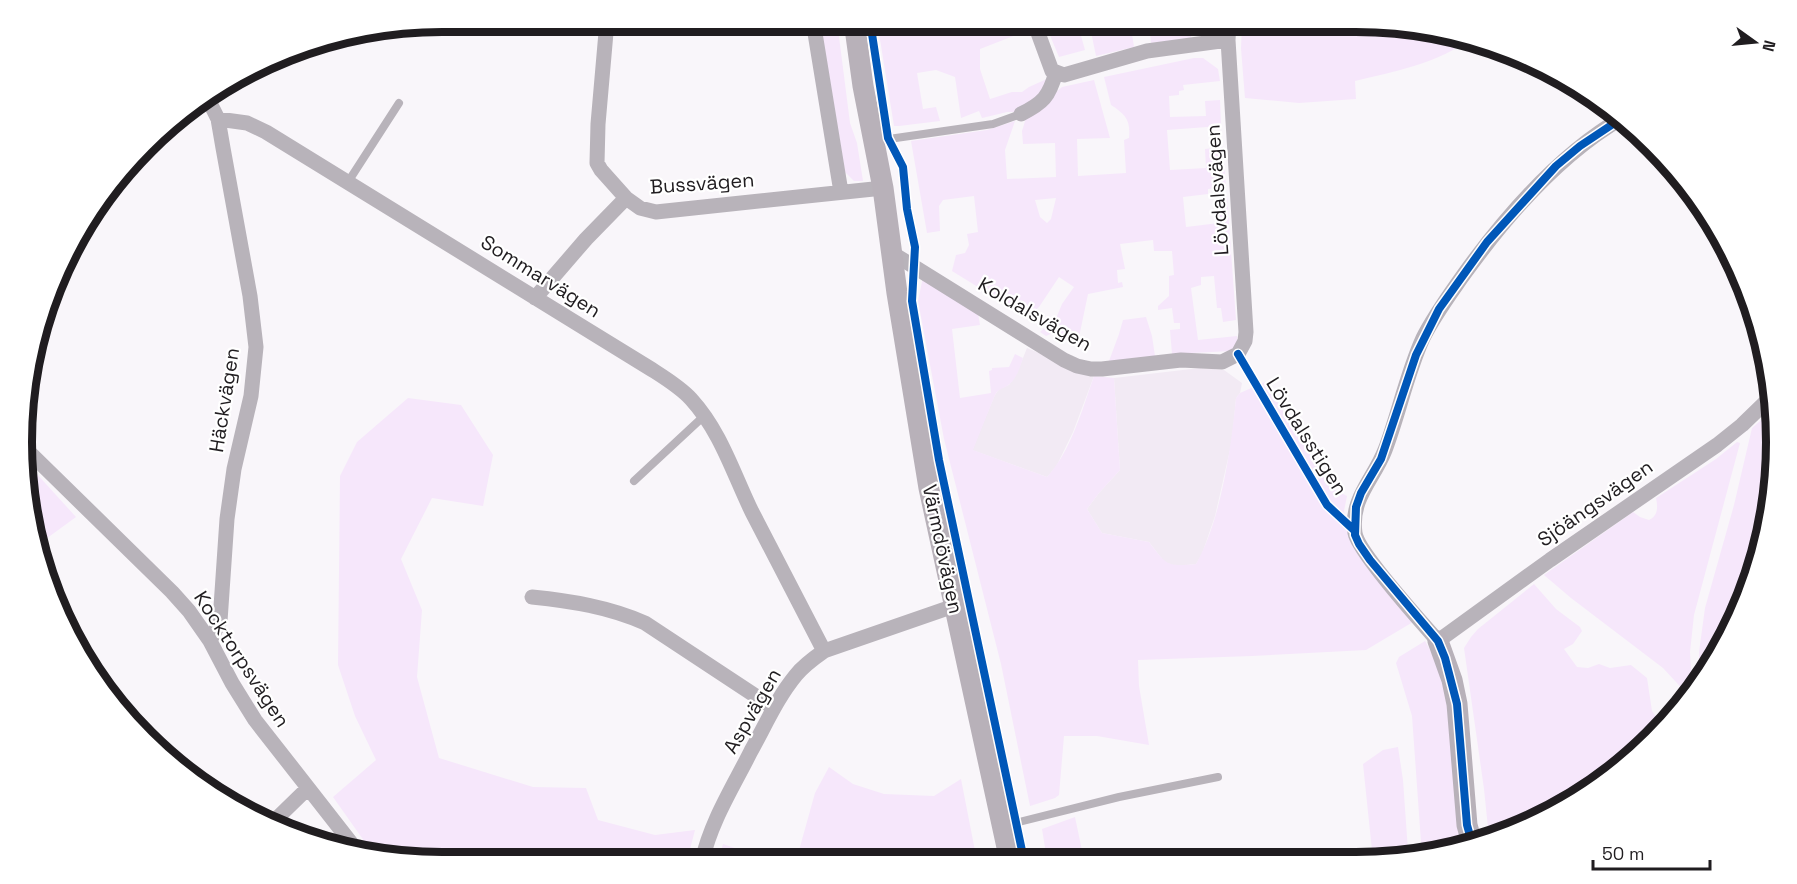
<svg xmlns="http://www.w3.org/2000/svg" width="1797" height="884" font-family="'Space Grotesk',sans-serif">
  <rect width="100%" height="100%" fill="#f9f6fa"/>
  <path fill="#f2eaf4" d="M 1027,348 L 1094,376 L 1073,432 L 1056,467 L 1047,477 L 972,450 L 995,395 L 999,389 L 1009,385 L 1017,373 Z
    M 1200,368 L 1224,370 L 1242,383 L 1240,393 L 1236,398 L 1232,441 L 1215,516 L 1202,554 L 1196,564 L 1177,566 L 1166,564 L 1149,542 L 1102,533 L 1087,509 L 1099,493 L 1120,470 L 1114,378 Z"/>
  <path fill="#f6e7fb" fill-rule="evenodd" d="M 820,21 L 837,21 L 850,123 L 857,143 L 863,181 L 854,181 L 845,172 Z
    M 877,21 L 1026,22 L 1029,30 L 980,49 L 980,69 L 990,99 L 1012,92 L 1022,92 L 1029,87 L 1049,78 L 1048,85 L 1027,107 L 1014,112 L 1007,112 L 982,118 L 979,111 L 961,118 L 955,77 L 936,70 L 917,73 L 923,109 L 936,107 L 940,121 L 899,126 L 894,126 Z
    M 1089,22 L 1130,22 L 1134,47 L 1096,56 Z
    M 1149,22 L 1191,22 L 1191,39 L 1151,43 Z
    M 1242,22 L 1382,22 L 1464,35 L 1471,38 C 1440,63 1393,72 1355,81 L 1356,99 L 1299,103 L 1245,98 L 1241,48 Z
    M 1078,25 L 1085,50 L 1059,57 L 1049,33 Z
    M 1194,58 L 1203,58 L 1218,69 L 1220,81 L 1183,85 L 1184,90 L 1179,91 L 1179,95 L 1169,96 L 1170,117 L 1206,116 L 1205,101 L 1220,100 L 1221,126 L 1167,130 L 1170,170 L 1206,168 L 1205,149 L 1223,147 L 1226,188 L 1208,189 L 1208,194 L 1183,197 L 1186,227 L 1219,223 L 1217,197 L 1227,196 L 1236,320 L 1223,322 L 1221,308 L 1217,308 L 1214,276 L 1201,277 L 1201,285 L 1191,288 L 1198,340 L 1237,336 L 1238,343 L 1231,351 L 1172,354 L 1170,330 L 1180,329 L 1180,323 L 1174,323 L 1172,308 L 1158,310 L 1158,306 L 1169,296 L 1169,276 L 1174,275 L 1172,251 L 1154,251 L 1153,240 L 1120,244 L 1125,269 L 1117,270 L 1118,283 L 1122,282 L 1123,287 L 1088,294 L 1078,342 C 1068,336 1058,330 1046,336 L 1040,332 L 1057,316 L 1062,304 L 1074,287 L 1059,277 L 1039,307 L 1025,319 L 1007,305 L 952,271 L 956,255 L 965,253 L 969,245 L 967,234 L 978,232 L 974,196 L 943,200 L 939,206 L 940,231 L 927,233 L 911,141 L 987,130 L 1015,121 L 1005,150 L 1007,179 L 1056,177 L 1055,143 L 1023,144 L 1022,131 L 1026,118 L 1062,87 L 1094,80 L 1110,138 L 1077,139 L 1078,176 L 1126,173 L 1124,140 L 1129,138 C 1131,120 1125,114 1111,105 L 1104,77 ZM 1056,198 L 1051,219 L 1047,223 L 1040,217 L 1035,200 Z
    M 923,277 L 978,313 L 980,325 L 952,329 L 960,398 L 991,393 L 989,371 L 992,370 L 992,368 L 1009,367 L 1015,354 L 1023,358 C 1020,367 1016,381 1007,386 C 1001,390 999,388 995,395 L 973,450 L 1047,477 C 1071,451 1082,410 1094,376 L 1114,378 L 1120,470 L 1099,493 L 1087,509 L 1102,533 L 1149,542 C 1167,565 1166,567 1196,564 C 1221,520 1231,448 1236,398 L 1240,393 L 1265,382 L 1331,488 L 1347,496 L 1344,511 L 1352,544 L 1368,569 L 1413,622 L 1366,650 L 1252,656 L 1138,660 L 1139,686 L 1149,745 L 1097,736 L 1064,736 L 1059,795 L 1055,798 L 1030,806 L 1001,664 L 944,439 L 918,301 Z
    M 1146,317 L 1152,336 L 1155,356 L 1121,362 L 1109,361 L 1119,334 L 1123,320 Z
    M 408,398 L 461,405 L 493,455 L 483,506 L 432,498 L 401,559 L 422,610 L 417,677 L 439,758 L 533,787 L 586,788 L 598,820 L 655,835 L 695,830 L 687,861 L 589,862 L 553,851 L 446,853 L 424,857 L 414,862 L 374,855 L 333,797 L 376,760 L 355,716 L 338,665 L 340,476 L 357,442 Z
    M 1773,410 L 1775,469 L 1762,551 L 1733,628 L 1699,679 L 1699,652 L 1705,608 L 1734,505 L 1752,428 Z
    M 1737,442 L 1740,443 L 1694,615 L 1690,652 L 1692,689 L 1688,695 L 1663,668 L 1571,598 L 1544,575 L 1633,512 L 1640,517 L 1649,520 C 1658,516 1658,507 1656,498 L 1716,459 Z
    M 26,462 L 76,517 L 39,544 L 25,497 Z
    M 1534,584 L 1556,609 L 1580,627 L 1582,631 L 1573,644 L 1564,649 L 1577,667 L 1588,668 L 1599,664 L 1610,668 L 1631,665 L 1647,678 L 1652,711 L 1663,727 L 1589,792 L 1516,831 L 1491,838 L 1488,828 L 1484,789 L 1464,648 L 1471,637 L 1478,629 Z
    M 1425,641 C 1446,676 1449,716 1454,757 C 1458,786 1461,815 1465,845 L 1422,856 L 1412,716 L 1396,663 L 1399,657 Z
    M 1398,747 L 1403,780 L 1408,851 L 1397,859 L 1373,860 L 1363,764 L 1383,750 Z
    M 829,767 L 853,784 L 884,794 L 934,796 L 961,779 L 977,861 L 718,861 L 723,844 L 755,855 L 798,854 L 815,793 Z
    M 1075,817 L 1084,860 L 1047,860 L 1042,829 Z"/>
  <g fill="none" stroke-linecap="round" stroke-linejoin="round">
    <path stroke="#b8b3ba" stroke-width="8" d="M 875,141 L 993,124 L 1021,114
      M 348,182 L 399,103
      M 634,481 L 704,416
      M 1003,826 L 1119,797 L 1218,777"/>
    <path stroke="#b8b3ba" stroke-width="15" d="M 607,21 L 598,124 L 597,163 L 601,170 L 626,198
      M 813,21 L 841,192
      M 1034,22 L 1052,71 L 1056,72
      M 1056,72 L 1064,75 L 1147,51 L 1228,40
      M 207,97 L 218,119 L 223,148 L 250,296 L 256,347 L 251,396 L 234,469 L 227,519 L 220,621 L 210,641
      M 1021,114 C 1043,103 1049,97 1056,72
      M 1622,118 C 1558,155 1505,217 1462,277 C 1448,297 1434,316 1423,338 C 1407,373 1399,413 1385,450 C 1374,479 1350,498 1355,533 C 1358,552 1422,623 1438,641 L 1550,560 L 1717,445 L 1742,425 L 1773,395
      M 218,119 L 247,123 L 266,132 L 651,369 C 665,378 680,387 691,399 C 721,432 733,473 752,512 C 776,559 800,605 824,651
      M 892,253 L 1064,360 L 1077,366 L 1091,369 L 1102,369 L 1181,360 L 1222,362 L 1238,354 L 1245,341 L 1246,332 L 1228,40 L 1229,22
      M 535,298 L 586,239 L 626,198 L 640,208 L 656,212 L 883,188
      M 26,449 L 172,592 L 189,611 L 210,641 L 232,683 L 255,720 L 359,853
      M 532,597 C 571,601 609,607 645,623 L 774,708
      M 270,825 L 308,788
      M 702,861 C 711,821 733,787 751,751 C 765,726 777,698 796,675 C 804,665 814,658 824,651 L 954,606"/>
    <path stroke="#b8b1b9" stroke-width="21" d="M 854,21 L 863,86 L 883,188 L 897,293 L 929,488 L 1010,861
      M 1438,641 L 1452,680 L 1457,704 L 1467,825 L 1472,843"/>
    <g stroke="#fff" stroke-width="11">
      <path id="cycleway" d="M 870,21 L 888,138 L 903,167 L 907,209 L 915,247 L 912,301 L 939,460 L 1024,860
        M 1238,354 L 1327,505 L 1355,531
        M 1472,843 L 1467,825 L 1457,704 L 1445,658 L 1438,641 L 1370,560 L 1359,544 L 1355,535 L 1356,507 L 1361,493 L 1381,459 L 1416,355 L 1439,309 L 1487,242 L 1556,166 L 1580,146 L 1622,118"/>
    </g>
    <use href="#cycleway" stroke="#0057b8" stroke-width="8"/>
  </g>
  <g text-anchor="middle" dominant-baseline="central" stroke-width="4.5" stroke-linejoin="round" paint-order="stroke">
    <g font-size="20" fill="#201d20" stroke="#fff">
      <text transform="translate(702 183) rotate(-4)">Bussvägen</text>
      <text transform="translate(1217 190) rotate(-94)">Lövdalsvägen</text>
      <text transform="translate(541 276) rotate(32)">Sommarvägen</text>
      <text transform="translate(1035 314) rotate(30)">Koldalsvägen</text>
      <text transform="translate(224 400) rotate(-81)">Häckvägen</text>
      <text transform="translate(1307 436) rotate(58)">Lövdalsstigen</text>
      <text transform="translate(1595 503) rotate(-35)">Sjöängsvägen</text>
      <text transform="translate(943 549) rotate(78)">Värmdövägen</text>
      <text transform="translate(242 659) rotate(57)">Kocktorpsvägen</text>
      <text transform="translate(752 711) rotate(-60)">Aspvägen</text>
    </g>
  </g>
  <path d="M0 0H1797V884H0ZM442 32H1356A410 410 0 0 1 1766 442V442A410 410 0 0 1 1356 852H442A410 410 0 0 1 32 442V442A410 410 0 0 1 442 32Z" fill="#fff" fill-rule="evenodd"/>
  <path fill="none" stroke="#201d20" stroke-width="8" d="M442 32H1356A410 410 0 0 1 1766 442V442A410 410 0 0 1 1356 852H442A410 410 0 0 1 32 442V442A410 410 0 0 1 442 32Z"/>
  <g transform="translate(1755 42) rotate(105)" stroke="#ffffff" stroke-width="4.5" paint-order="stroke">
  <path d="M0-4.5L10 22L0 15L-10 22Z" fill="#201d20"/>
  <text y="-9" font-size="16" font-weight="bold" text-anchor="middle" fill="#201d20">N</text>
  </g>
  <path d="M1593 860v9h117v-9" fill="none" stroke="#201d20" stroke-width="3"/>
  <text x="1602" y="860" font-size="18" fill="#201d20" stroke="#ffffff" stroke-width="4.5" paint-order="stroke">50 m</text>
</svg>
